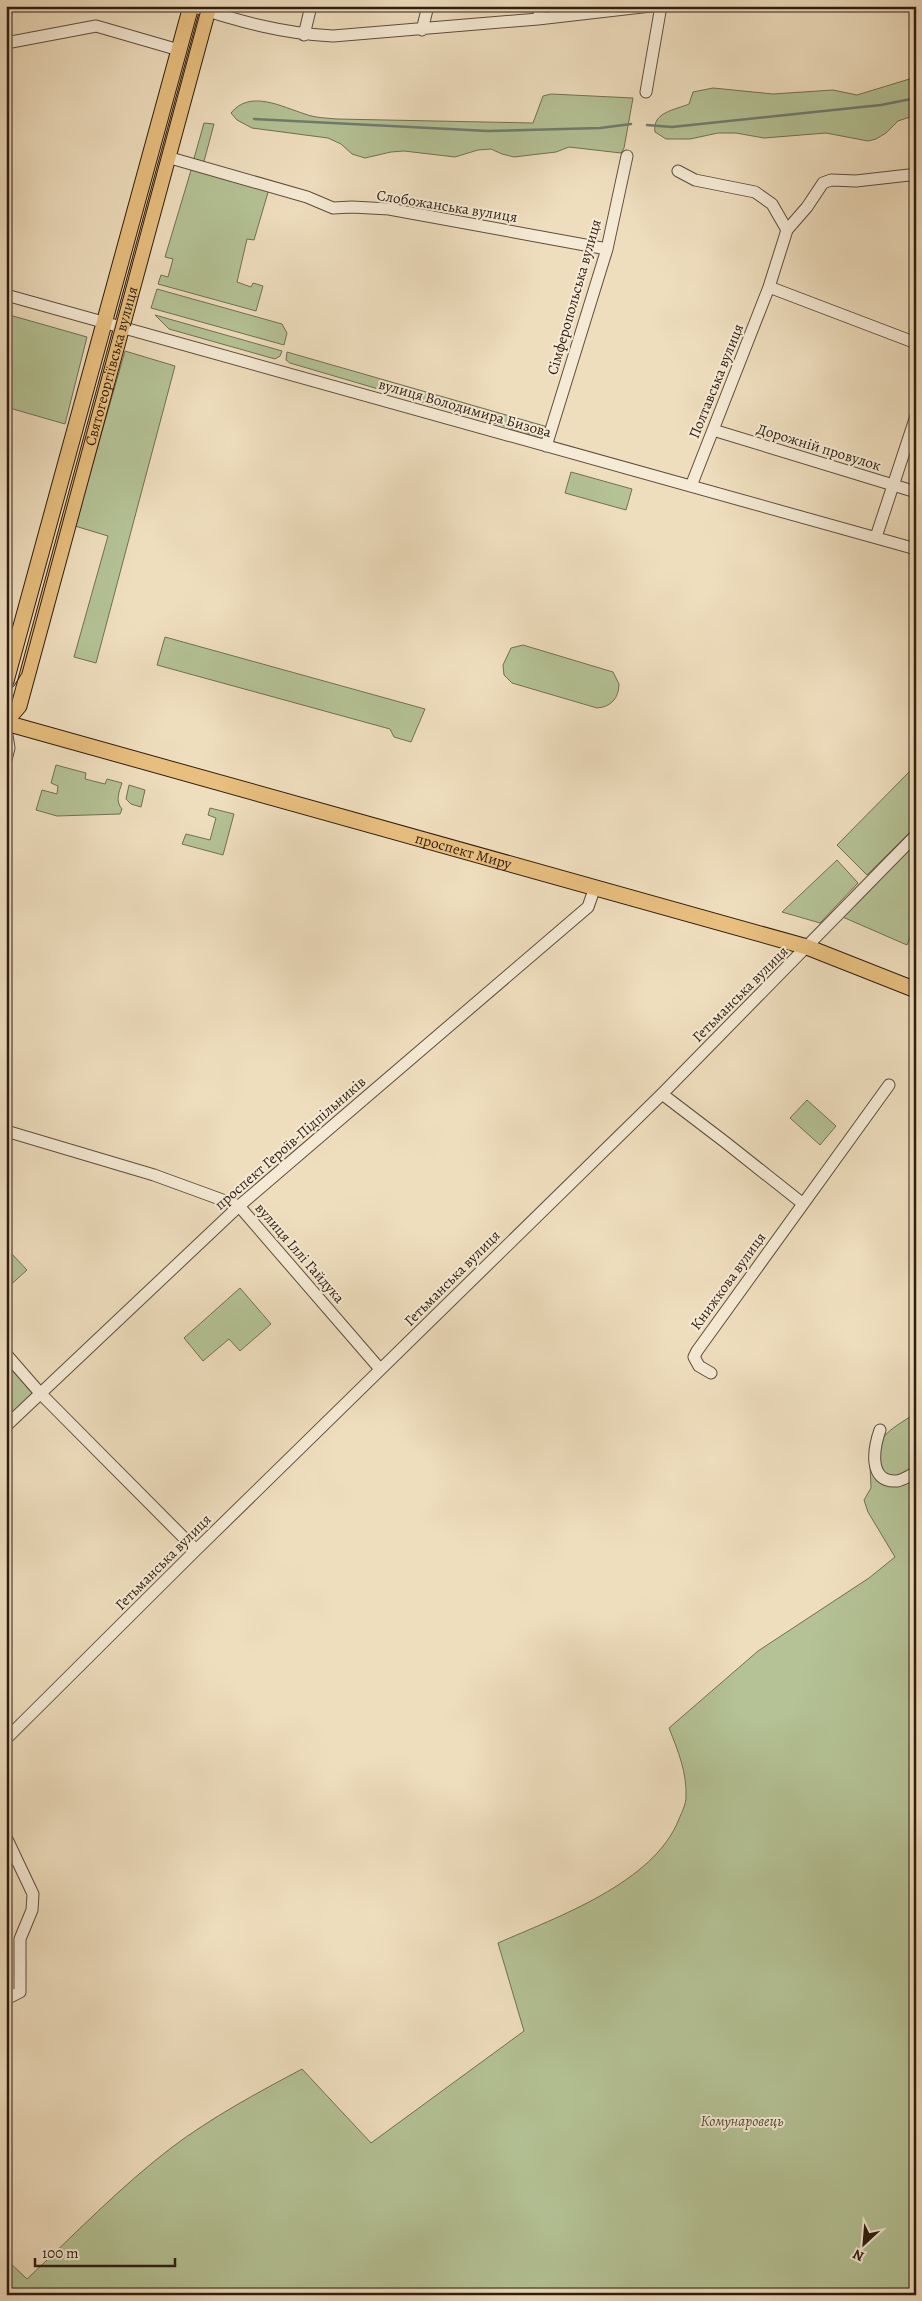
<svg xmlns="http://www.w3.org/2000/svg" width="922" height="2301" font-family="Alegreya,serif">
  <rect width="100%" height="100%" fill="#efdebe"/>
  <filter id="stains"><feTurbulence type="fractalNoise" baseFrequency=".004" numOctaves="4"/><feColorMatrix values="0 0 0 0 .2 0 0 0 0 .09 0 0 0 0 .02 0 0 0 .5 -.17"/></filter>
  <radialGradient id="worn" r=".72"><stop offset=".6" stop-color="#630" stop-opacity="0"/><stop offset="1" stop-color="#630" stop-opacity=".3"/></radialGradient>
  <path fill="#b4c295" stroke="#717052" d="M 916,77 L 916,115 L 898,121 L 886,133 L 876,139 L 868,141 L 826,133 L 764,138 L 736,133 L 718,133 L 690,139 L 666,139 L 655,132 C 652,112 675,110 689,104 L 693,92 L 713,88 L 773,94 L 833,90 L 857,95 Z
    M 551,94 L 633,98 L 624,148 L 621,153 L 569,147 L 556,152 L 514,157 L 502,154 L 491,149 L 478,150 L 455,157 L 404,151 L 391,152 L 365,158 L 352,154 L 341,144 L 328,138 L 252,128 L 237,120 L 231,113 C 250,89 282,107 305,114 C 315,118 327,118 337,119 L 533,123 L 543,96 Z
    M 204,123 L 214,124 L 203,165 L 193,162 Z
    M 192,167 L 269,189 L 254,240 L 247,239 L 237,282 L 251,287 L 253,283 L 263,286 L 256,311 L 158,284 L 161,275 L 168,277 L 173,259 L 165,257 Z
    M 157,289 L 282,324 L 287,333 L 284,345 L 151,308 Z
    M 6,314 L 87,337 L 65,424 L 6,407 Z
    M 155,315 L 282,351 L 280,356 L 275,359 L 169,329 Z
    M 125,351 L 175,366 L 96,663 L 74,657 L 108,536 L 75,526 Z
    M 287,352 L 548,427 L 543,434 L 538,436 L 290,363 L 286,360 Z
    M 571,472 L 632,489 L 626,510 L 565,493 Z
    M 165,637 L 425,709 L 411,742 L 394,737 L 390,729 L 157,665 Z
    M 523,645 L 613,672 L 619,684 C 619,698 611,707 597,708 L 512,683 L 504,675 L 503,665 L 511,648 Z
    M 56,765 L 86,773 L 85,779 L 105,784 L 107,779 L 122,783 C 119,792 115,801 122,809 L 120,814 L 57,816 L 36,810 L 42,790 L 57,794 L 58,786 L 51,783 Z
    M 916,765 L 916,826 L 867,875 L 837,845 Z
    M 129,785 L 145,790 L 141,807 L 131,804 L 126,799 Z
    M 210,808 L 234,814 L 223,855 L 182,844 L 186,834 L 210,840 L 216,818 L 208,815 Z
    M 907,844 L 916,853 L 916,923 L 907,945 L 838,915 Z
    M 837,860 L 858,883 L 820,923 L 782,912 Z
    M 807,1100 L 836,1126 L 820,1145 L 790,1118 Z
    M 10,1252 L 27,1270 L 6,1289 L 6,1255 Z
    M 240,1288 L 271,1324 L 240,1351 L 229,1339 L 203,1361 L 184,1338 Z
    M 6,1363 L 32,1393 L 6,1420 Z
    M 916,1413 L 916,1471 L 902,1476 L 887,1476 C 865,1440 889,1431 916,1413 Z
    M 870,1464 L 875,1476 L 916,1477 L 916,2295 L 6,2295 L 6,2259 L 27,2279 C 74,2235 120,2187 171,2148 C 212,2117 257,2093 302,2069 L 371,2143 L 524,2031 L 498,1943 C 557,1917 654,1883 679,1819 C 682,1812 686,1804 686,1797 C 687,1772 678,1751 669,1728 L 758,1651 L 869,1578 L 895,1557 L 868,1512 L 864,1500 L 871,1488 Z"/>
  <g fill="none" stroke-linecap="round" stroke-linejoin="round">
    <path stroke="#6f7c72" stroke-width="2.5" d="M 254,119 L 488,131 L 600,128 L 631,124
      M 647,125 L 672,127 L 881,105 L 916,98"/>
    <g stroke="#5e4d3c" stroke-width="13">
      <path id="minor" d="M 192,6 C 238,21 284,34 333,36 L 538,19 L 651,6
        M 538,19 L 541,6
        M 422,30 L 428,6
        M 304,35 L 311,6
        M 6,43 L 96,26 L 179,50
        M 646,92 L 661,6
        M 167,157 L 307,197 L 333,208 L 352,207 L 389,209 L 607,249
        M 678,171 L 695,180 L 755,192 L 772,204 L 787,230 L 807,207 L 823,183 L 831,180 L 856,181 L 909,175 L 916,177
        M 769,287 L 916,343
        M 6,295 L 916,549
        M 713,430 L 916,492
        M 546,446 L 607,249 L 627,156
        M 691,486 L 769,287 L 787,230
        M 876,537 L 916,416
        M 6,729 L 9,748 L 6,760
        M 662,1094 L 725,1142 L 802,1203
        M 6,1131 L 154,1175 L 239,1206 L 380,1369
        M 6,1354 L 40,1393 L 196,1550
        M 711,1373 L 699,1366 L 694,1357 L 697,1351 L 889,1085
        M 6,1426 L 239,1206 L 588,907 L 595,887
        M 880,1430 C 874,1447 867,1483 897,1481 C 903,1480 910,1475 916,1473
        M 6,1739 L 196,1550 L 662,1094 L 916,835
        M 6,1837 L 33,1894 L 32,1910 L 20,1939 L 20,1992 L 6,1999"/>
    </g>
    <g stroke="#2e1d10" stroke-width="17">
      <g id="major">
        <path d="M 6,681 L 191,6"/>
        <path id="s1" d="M 6,721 L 19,706 L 209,6"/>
        <path id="s2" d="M 6,723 L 807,947 L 916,990"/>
      </g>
    </g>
    <use href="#minor" stroke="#f5ead5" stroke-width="11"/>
    <use href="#major" stroke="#e8bf7f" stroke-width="15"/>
    <path stroke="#2e1d10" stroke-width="1" d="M 6,691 L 14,686 L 22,673 L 202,6"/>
  </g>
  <g text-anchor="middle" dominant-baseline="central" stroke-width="4" stroke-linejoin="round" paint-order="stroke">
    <g font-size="15" fill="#2e1d10" stroke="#f5ead5">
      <text transform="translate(447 206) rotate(9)">Слобожанська вулиця</text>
      <text transform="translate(574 297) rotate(-74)">Сімферопольська вулиця</text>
      <text stroke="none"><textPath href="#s1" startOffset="372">Святогеоргіївська вулиця</textPath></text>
      <text transform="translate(716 381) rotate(-68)">Полтавська вулиця</text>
      <text transform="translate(465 408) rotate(16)">вулиця Володимира Бизова</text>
      <text transform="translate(819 447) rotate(17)">Дорожній провулок</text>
      <text stroke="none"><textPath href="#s2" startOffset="475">проспект Миру</textPath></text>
      <text transform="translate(740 994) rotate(-45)">Гетьманська вулиця</text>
      <text transform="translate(290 1143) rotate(-41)">проспект Героїв-Підпільників</text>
      <text transform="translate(300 1253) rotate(49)">вулиця Іллі Гайдука</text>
      <text transform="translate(452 1278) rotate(-45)">Гетьманська вулиця</text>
      <text transform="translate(728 1281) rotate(-54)">Книжкова вулиця</text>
      <text transform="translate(163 1562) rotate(-45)">Гетьманська вулиця</text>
    </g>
    <g font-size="15" font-style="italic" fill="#564f38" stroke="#f5ead5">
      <text x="742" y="2121">Комунаровець</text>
    </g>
  </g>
  <rect width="922" height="2301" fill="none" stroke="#efdebe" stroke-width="25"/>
  <rect x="8" y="8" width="907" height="2286" fill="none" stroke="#2e1d10" stroke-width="2.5"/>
  <rect x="12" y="12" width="897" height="2276" fill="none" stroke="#2e1d10"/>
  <g transform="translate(864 2244) rotate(206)" stroke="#f5ead5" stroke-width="4" paint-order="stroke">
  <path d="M0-4L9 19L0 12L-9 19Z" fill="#2e1d10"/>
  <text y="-8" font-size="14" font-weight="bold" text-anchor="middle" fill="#2e1d10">N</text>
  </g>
  <path d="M35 2258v8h140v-8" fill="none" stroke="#2e1d10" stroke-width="2.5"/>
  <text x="42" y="2258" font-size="15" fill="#2e1d10" stroke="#f5ead5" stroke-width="4" paint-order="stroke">100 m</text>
  <rect width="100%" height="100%" filter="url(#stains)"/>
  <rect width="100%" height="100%" fill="url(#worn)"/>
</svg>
